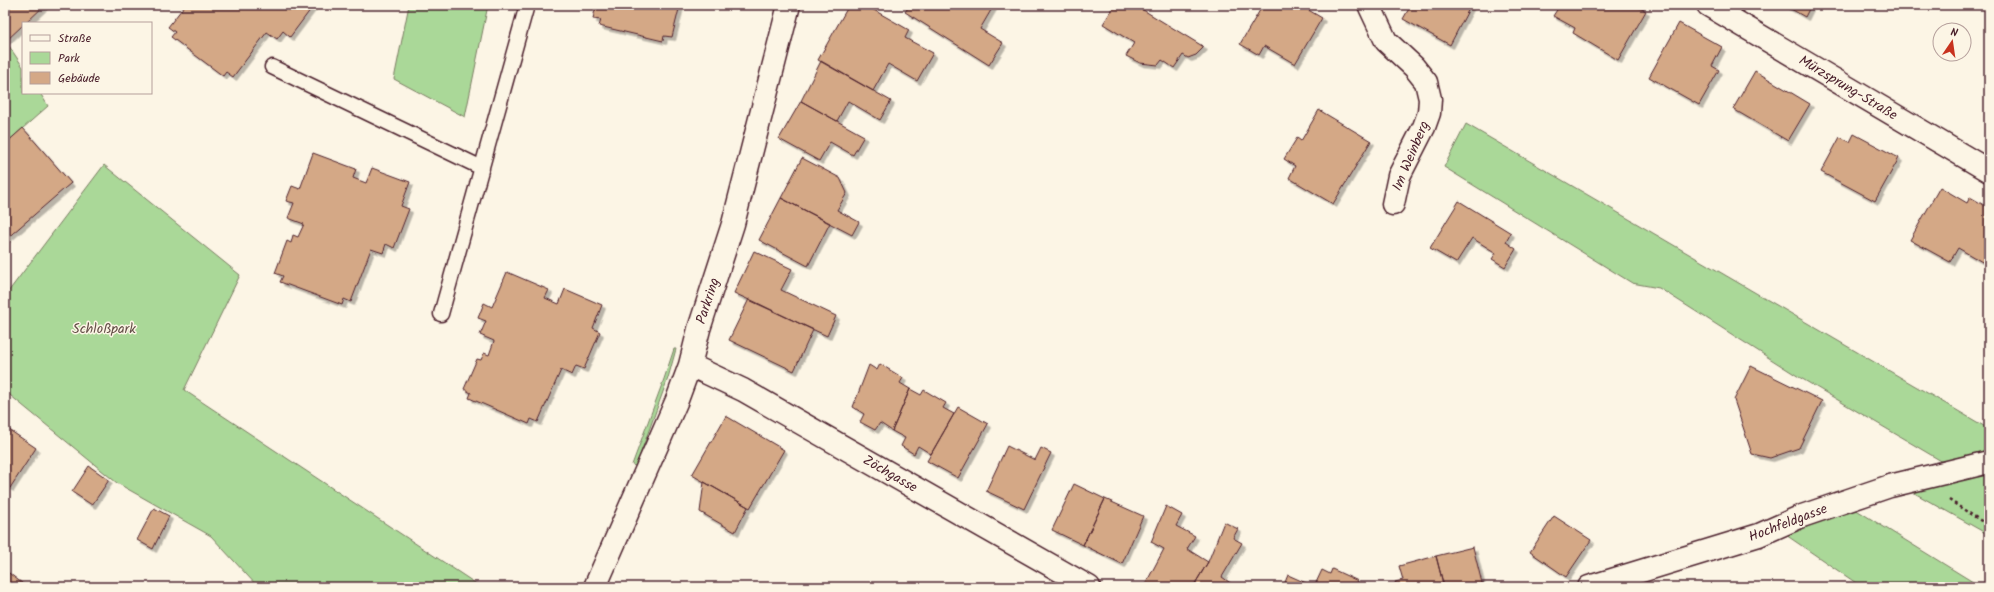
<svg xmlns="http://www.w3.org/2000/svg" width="1994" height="592" font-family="Kalam,sans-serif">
  <defs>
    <filter id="shadow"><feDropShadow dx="3.5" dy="3.5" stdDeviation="0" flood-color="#0004"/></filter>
  </defs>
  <rect width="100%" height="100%" fill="#fcf5e5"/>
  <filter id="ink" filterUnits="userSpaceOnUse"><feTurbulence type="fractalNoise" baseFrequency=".025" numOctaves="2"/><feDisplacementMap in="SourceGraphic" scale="8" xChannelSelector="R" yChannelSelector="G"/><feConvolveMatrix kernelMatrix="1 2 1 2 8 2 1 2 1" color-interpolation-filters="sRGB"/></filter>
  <g filter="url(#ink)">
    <path fill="#aad898" stroke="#7a7c62" d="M 409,5 L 488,5 L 465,117 L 394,79 Z
      M 5,40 L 23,67 L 23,93 L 40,93 L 48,106 L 5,144 Z
      M 1466,124 L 1989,429 L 1989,454 L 1948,465 L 1799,377 L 1659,288 L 1632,283 L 1444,167 Z
      M 104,165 L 240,275 L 184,390 L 481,587 L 258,587 L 211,536 L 117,483 L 5,391 L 5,296 Z
      M 674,349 L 676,349 L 668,378 L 636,466 L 632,465 L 664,379 Z
      M 1989,470 L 1989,535 L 1909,490 Z
      M 1850,506 L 1981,587 L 1862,587 L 1783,533 Z"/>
    <path fill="#d4a886" stroke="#4a1f2b" filter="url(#shadow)" d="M 5,5 L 45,5 L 26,23 L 23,23 L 23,25 L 6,41 Z
      M 185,5 L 314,5 L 290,37 L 283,31 L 277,39 L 267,32 L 233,77 L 226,72 L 223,76 L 171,37 L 175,32 L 168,27 Z
      M 596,5 L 680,5 L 672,37 L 664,36 L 663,41 L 599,26 L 601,20 L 593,19 Z
      M 849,5 L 865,5 L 909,30 L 905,38 L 933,53 L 917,81 L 888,64 L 873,91 L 818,60 Z
      M 910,5 L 994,5 L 980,29 L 1003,43 L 989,65 L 905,12 Z
      M 1115,5 L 1135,5 L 1204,47 L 1196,55 L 1188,58 L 1183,55 L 1174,68 L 1162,60 L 1158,65 L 1140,63 L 1126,56 L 1134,43 L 1103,24 Z
      M 1263,5 L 1300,5 L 1322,18 L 1295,64 L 1264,46 L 1259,55 L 1240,44 Z
      M 1411,5 L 1471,5 L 1450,45 L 1403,19 Z
      M 1560,5 L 1634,5 L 1646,11 L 1618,60 L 1573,33 L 1575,28 L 1553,16 Z
      M 1784,5 L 1811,5 L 1805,17 Z
      M 1679,23 L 1722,47 L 1712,66 L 1719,70 L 1699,105 L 1649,77 Z
      M 821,61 L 891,101 L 880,120 L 848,101 L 837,121 L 801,101 Z
      M 1755,71 L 1810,104 L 1788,141 L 1733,109 Z
      M 801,101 L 864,136 L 853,155 L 830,142 L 819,161 L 779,139 Z
      M 1319,110 L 1371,141 L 1333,204 L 1289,178 L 1295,166 L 1284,159 L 1297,138 L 1301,141 Z
      M 23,128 L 71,183 L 5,240 L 5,144 Z
      M 1854,134 L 1899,158 L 1875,201 L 1821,172 L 1840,137 L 1850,142 Z
      M 313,153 L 356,169 L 353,178 L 366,183 L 372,168 L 410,182 L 401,206 L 409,209 L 394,248 L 386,244 L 383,253 L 371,249 L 351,302 L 344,299 L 342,305 L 280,282 L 283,276 L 275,273 L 287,241 L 291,243 L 293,235 L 298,237 L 304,224 L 288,218 L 294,203 L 286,201 L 292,186 L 300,189 Z
      M 802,158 L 840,178 L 847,193 L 837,210 L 859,222 L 852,235 L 781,198 Z
      M 1940,187 L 1967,203 L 1970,197 L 1989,208 L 1989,266 L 1958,248 L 1950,262 L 1910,240 Z
      M 781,198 L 830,223 L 808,266 L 759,240 Z
      M 1459,201 L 1511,233 L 1506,242 L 1516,249 L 1505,267 L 1492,259 L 1496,253 L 1472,238 L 1456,263 L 1430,248 Z
      M 754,251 L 792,269 L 781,290 L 836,316 L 827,336 L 734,293 Z
      M 507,272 L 549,290 L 545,298 L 559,304 L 565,289 L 602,305 L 593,328 L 600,332 L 584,369 L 576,366 L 572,375 L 561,370 L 538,422 L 531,419 L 529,424 L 469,398 L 471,393 L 464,389 L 477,359 L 481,360 L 484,353 L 489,355 L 494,341 L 480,335 L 486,321 L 478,318 L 484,303 L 492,307 Z
      M 749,299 L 813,330 L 794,371 L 729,340 Z
      M 880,364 L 903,378 L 900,383 L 910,389 L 892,431 L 880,423 L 875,430 L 860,422 L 864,414 L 853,407 L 869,365 L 877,370 Z
      M 1751,366 L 1822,401 L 1799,448 L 1770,458 L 1752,454 L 1734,400 Z
      M 910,389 L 921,395 L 924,390 L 946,403 L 943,408 L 954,414 L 931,454 L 918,446 L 914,454 L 901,446 L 905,438 L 892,431 Z
      M 958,407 L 988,424 L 958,478 L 927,461 Z
      M 726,416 L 784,450 L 750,508 L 692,475 Z
      M 5,427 L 36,448 L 10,488 L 5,485 Z
      M 1007,446 L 1035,460 L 1041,448 L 1051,453 L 1024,509 L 986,491 Z
      M 89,466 L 109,480 L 92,505 L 72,492 Z
      M 704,482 L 748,507 L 735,532 L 700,512 Z
      M 1074,484 L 1105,499 L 1083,545 L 1052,530 Z
      M 1105,499 L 1143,516 L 1122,564 L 1083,545 Z
      M 1166,506 L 1182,515 L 1176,526 L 1195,536 L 1187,549 L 1208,562 L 1193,587 L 1153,587 L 1146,583 L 1164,549 L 1151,542 Z
      M 154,508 L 169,516 L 153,549 L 137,540 Z
      M 1554,516 L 1591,540 L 1566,577 L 1530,552 Z
      M 1224,522 L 1238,529 L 1233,538 L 1242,543 L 1222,577 L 1236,587 L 1193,587 L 1208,562 Z
      M 1473,547 L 1483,587 L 1444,587 L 1436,556 Z
      M 1436,556 L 1444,587 L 1397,587 L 1395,582 L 1403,580 L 1399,566 Z
      M 1332,569 L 1358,581 L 1355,587 L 1314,587 L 1322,570 L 1330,574 Z
      M 5,570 L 27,587 L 5,587 Z
      M 1288,575 L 1306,583 L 1305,587 L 1283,587 Z"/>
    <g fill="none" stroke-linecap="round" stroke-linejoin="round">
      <g stroke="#4a1f2b" stroke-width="17">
        <path id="lane" d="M 272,67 L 482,168
          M 441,314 L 527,5"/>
      </g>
      <g stroke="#4a1f2b" stroke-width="25">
        <path id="street" d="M 1708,5 L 1989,171
          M 1370,7 L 1386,41 L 1414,67 L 1426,82 L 1430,99 L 1429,113 L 1424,127 L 1399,176 L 1393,204
          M 690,365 L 743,390 L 1089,587
          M 595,587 L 677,400 L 690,365 L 699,329 L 733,224 L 789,5
          M 1589,587 L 1759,535 L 1802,516 L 1890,486 L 1989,462"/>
      </g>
      <path stroke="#4a1f2b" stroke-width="2.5" stroke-dasharray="3 3" stroke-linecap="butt" d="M 1949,500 L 1989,526"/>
      <use href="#lane" stroke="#fcf5e5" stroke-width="14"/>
      <use href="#street" stroke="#fcf5e5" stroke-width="22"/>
    </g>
  </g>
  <g text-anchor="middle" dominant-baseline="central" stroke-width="3" stroke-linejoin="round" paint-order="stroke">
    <g font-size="14" fill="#4a1f2b" stroke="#fcf5e5">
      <text transform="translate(1848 88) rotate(31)">Mürzsprung-Straße</text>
      <text transform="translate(1411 156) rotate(-67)">Im Weinberg</text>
      <text transform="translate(708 301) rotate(-72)">Parkring</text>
      <text transform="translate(890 474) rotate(30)">Zöchgasse</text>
      <text transform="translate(1788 523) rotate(-21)">Hochfeldgasse</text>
    </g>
    <g font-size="14" fill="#624d46" stroke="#fcf5e5">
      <text x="104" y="329">Schloßpark</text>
    </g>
  </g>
  <rect width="1994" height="592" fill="none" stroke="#fcf5e5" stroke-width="20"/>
  <rect x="10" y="10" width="1974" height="572" fill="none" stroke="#4a1f2b" stroke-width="1.5" filter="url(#ink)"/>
  <rect x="22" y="22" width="130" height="72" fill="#fcf5e5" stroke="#b59f9b"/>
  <rect x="30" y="35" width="20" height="6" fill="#fcf5e5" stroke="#b59f9b"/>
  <text x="58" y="42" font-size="12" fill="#4a1f2b">Straße</text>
  <rect x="30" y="52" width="20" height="12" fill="#aad898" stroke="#b59f9b"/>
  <text x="58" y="62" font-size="12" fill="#4a1f2b">Park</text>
  <rect x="30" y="72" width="20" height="12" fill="#d4a886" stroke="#b59f9b"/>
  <text x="58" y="82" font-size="12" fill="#4a1f2b">Gebäude</text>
  <g transform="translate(1952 42) rotate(13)"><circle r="19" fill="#fcf5e5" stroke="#b59f9b"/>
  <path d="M0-3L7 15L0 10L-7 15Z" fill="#c8321e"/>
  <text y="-6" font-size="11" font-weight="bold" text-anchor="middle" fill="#4a1f2b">N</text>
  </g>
</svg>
